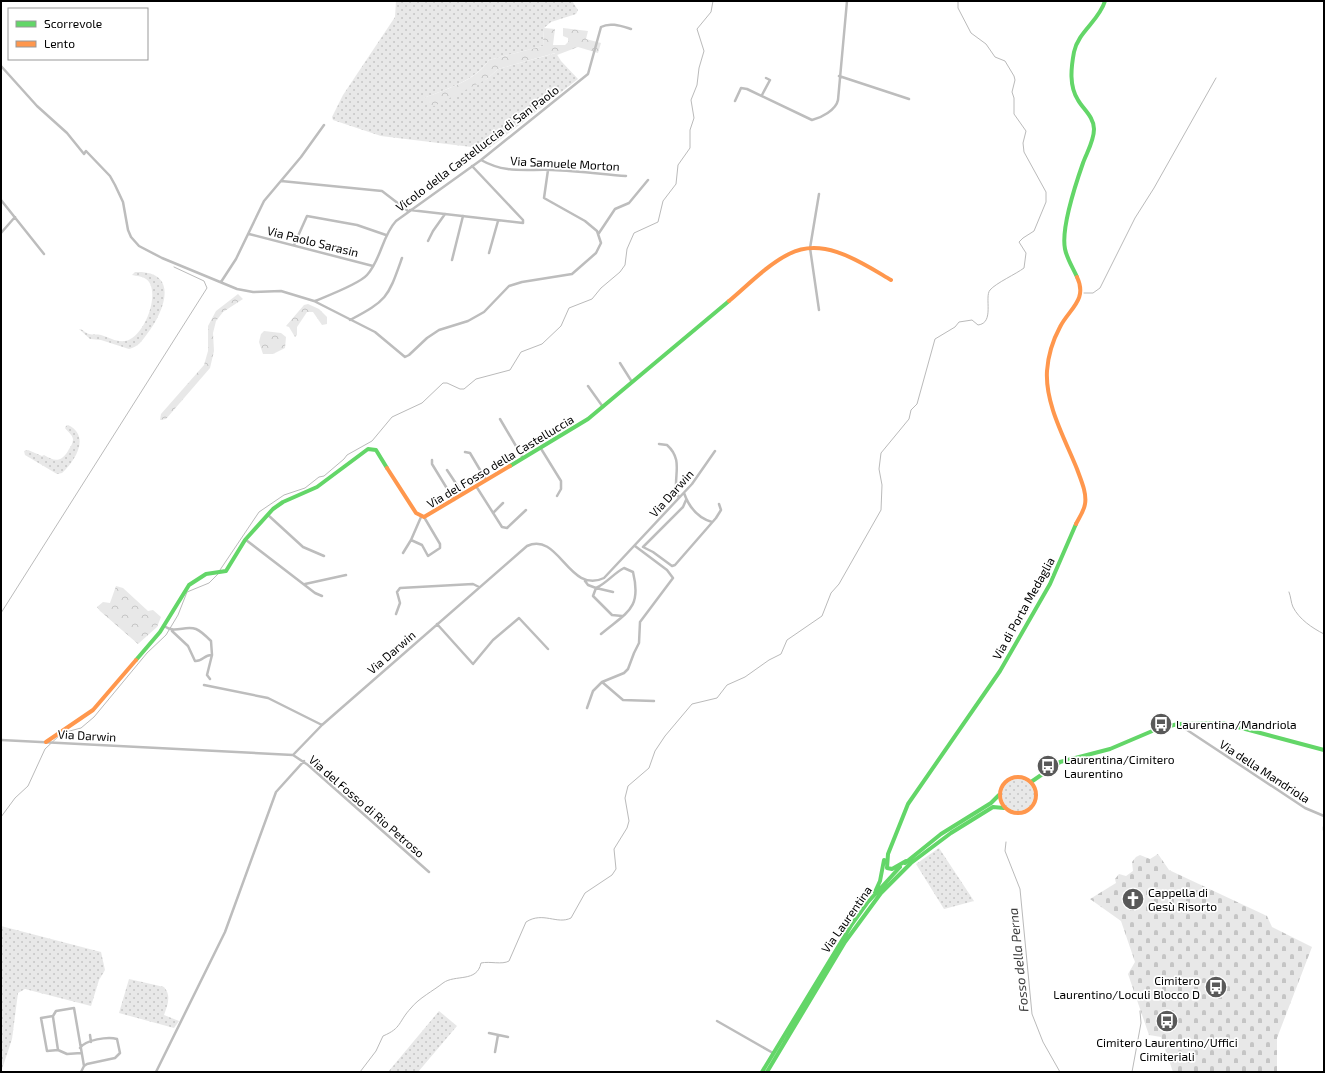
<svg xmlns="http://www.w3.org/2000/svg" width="1325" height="1073" font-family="'Exo 2',sans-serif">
  <defs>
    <pattern id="grass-dots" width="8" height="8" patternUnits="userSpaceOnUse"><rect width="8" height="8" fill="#e8e8e8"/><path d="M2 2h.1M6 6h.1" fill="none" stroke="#c5c5c5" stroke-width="1.8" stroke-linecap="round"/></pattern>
    <pattern id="forest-crowns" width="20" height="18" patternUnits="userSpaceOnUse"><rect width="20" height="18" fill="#e8e8e8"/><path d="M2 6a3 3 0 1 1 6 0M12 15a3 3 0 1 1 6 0" fill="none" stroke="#c5c5c5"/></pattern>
    <pattern id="cemetery-stones" width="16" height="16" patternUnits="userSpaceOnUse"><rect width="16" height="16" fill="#e8e8e8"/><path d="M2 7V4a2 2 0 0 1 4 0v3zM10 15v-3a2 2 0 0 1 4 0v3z" fill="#c5c5c5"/></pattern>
  </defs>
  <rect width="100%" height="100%" fill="#fff"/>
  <path fill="url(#grass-dots)" d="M 396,1 L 572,1 L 578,10 L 576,14 L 551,22 L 544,28 L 543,46 L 489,60 C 475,81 446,89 424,98 L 487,79 L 498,69 L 556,53 L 561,61 L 578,79 L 488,149 L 381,136 L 333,120 L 332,117 L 343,95 L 395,17 Z
    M 135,272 C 180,270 165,311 147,334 C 142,341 138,347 129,349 L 101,340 L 90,339 L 79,329 C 83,329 85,333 89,334 C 93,335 97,334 101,335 C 110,338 116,342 125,341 C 145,338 162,290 146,279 C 142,276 136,276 132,275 Z
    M 68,425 C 91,436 75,461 62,473 L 57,474 L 25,455 L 24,451 L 28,450 L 42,456 L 44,455 C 55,462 61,462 68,451 C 70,447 73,444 73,439 C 72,434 68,432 65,428 L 66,426 Z
    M1002 795a16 16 0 1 1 32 0a16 16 0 1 1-32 0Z
    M 939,848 L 974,901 L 944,909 L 916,864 Z
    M 1,926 L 101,952 L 105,970 L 99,980 L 91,1006 L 25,989 L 18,993 L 12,1039 L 1,1072 Z
    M 129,979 L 164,987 C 172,996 167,1006 164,1015 L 179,1021 L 174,1028 L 119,1013 Z
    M 439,1011 L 457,1026 L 418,1072 L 388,1072 Z"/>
  <path fill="url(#forest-crowns)" d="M 544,28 L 555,29 L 553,45 L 565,45 L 568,42 L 568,38 L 563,36 L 563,28 L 588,31 L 586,39 L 601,43 L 598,53 L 578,47 L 557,55 L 555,53 L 498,69 L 487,79 L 434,106 L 424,103 L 424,98 C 446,89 476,81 489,60 L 543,46 Z
    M 238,294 L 243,299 L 223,312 L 216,321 L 213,333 L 214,351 L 210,368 L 166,419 L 160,420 L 161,414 L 204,365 L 208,351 L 208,326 L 216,311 Z
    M 308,304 L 319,309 L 327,317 L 327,324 L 322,325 L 313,312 L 307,312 L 297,327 L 297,335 L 295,337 L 289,327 L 286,326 L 304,305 Z
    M 264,331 L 281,333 L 286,337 L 285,348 L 273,354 L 263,354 L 259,342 L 261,334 Z
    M 116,586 L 123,588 L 148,611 L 153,610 L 161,617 L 157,627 L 138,644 L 100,611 L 97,607 L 103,602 L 110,603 Z"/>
  <path fill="url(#cemetery-stones)" d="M 1158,854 L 1169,870 L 1267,916 L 1272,927 L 1312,947 L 1277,1038 L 1277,1072 L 1173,1072 L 1161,1037 L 1149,1035 L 1128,974 L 1135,962 L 1121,921 L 1090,899 L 1116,883 L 1115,879 L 1119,874 L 1126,876 L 1133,871 L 1132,862 L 1136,857 L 1140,855 L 1150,859 Z"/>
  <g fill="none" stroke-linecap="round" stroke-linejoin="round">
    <path stroke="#bababa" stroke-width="1" d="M 1084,293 L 1093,293 L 1100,288 L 1135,218 L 1154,188 L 1216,78
      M 220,570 L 259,512 L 284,495 L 305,488 L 319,477 L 324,476 L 344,459 L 347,455 L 372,441 L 392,417 L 422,403 L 443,383 L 447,383 L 460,389 L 464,389 L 476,379 L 510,370 L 521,352 L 542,344 L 561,326 L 569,308 L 592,299 L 601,288 L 620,272 L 625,265 L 627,249 L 634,233 L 658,222 L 663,201 L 676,184 L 678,165 L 690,148 L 690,130 L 694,118 L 691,100 L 697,85 L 699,68 L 704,51 L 697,29 L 711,12 L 713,1
      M 1289,592 C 1291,597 1291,603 1293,607 C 1299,619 1312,628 1324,634
      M 1,613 L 207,288 L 204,281 L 174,267
      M 1,817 L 15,798 L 28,786 L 45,749 L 62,733 L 81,728 L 94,717 L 147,653 L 166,635 L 178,615 L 187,592 L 209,583 L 219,573
      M 1006,842 L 1005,851 L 1020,889 L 1032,1014 L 1043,1042 L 1060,1072
      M 360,1072 L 376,1051 L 383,1036 C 402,1028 398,1022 411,1008 C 419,998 433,991 443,983 C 455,974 477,983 481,963 C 490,961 502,965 509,961 L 526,922 C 543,911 557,925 571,918 L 585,893 L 612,875 L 616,869 L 614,849 L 627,828 L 629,821 L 625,798 L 628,786 L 649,768 L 655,751 L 665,736 L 692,704 L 717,698 L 727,685 L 745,677 L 769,660 L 781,654 L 787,640 L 822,616 L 831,593 L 839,584 L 881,510 L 882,485 L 879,469 L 881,453 L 909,419 L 911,410 L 917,404 L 935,339 L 955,327 L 959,322 L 972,320 L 978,325 C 995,323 984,297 990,290 C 996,283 1016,274 1024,268 L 1026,253 L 1019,242 L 1023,238 L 1034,231 L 1046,202 L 1046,192 L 1024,152 L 1023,143 L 1026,131 L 1014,114 L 1014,98 L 1012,92 L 1015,80 L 1014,76 L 1005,61 L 995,57 L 986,44 L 971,33 L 958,8 L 958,1
      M 1132,1072 L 1141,1023 L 1140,1011"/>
    <path stroke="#bdbdbd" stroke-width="2.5" d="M 1,66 L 37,106 L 67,133 L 84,154 L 86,151 L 110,176 L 115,185 L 123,202 L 128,230 L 131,237 L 139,246 L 162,258 L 237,289 L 253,292 L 281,291 L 314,301 L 375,332 L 405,357 L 409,355 L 427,338 L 439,330 L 468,321 L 484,312 L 509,286 L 522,282 L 572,274 L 596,253 L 601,243 L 597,231 L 585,221 L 544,198 L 548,170
      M 839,76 L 909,99
      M 762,95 L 770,80 L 766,78
      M 735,101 L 741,88 L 747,89 L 812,120 C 821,118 836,110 838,100 L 847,1
      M 481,160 C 506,174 526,169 552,170 C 577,171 601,174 626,176
      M 281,181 L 382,191 L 408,211
      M 1,200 L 44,254
      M 410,210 L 523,223 L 523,220 L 472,166
      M 1,233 L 15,217
      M 599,233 L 615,209 L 629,203 L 648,180
      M 249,234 L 373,266
      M 428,241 L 433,231 L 445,214
      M 294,245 L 307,216 L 357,225 L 386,235
      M 489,253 L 498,221
      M 452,260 L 463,216
      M 221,282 L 236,259 L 264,201 L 301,157 L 324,125
      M 315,301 C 327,296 359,284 367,275 C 381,260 382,236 396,221 L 481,160 L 588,74 L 601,27 C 610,22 621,26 631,29
      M 819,310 L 810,248 L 819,194
      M 350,320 C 388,300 388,297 402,258
      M 620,363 L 632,382
      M 588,386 L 603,407
      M 500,419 L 523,458
      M 659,444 L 667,445 C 686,462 670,480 679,498
      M 540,447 L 561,481 L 561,489 L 557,496
      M 465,452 L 470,453 L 486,480
      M 432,460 L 432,464 L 454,500
      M 447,470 L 463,494
      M 476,486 L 502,527 L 507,528 L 526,510
      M 684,493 C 689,507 698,518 712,522
      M 686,500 L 683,507 L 643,547 L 653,552 L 672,566 L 675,565 L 716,518 L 721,510 L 719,504
      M 493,513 L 503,503
      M 268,515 L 303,547 L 324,556
      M 246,540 L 315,593 L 322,596
      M 411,540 L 422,545 L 428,556 L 440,548 L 440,544 L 424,517
      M 403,553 L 411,540 L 421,517
      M 585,581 L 588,585 L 596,588 C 607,583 614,573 624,568 L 633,572 C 642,609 627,612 601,634
      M 305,584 L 346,575
      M 613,592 L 596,588 L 593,596 L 612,615 L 622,616
      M 396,614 L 400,603 L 397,592 L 400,588 L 473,584 L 479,587
      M 437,624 L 473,664 L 493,640 L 519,618 L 548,649
      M 164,626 C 175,634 185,625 196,629 C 201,631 207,637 211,641 L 212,655 L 207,675 L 210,679
      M 172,631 L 188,646 L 195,661 C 202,662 205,654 212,655
      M 602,682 L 623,700 L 654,701
      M 204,685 L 268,698 L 322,725
      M 587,708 L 593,691 L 602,682 L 624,673 L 628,669 L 634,653 L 639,643 L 640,622 L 673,578 L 667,570 L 635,546
      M 1178,724 L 1305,808 L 1324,816
      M 1,740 L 293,755 L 308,765 L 429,872
      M 293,755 L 322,725 L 527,546 C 559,531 569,595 604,578 L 692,484 L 715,451
      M 1324,827 L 1324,830
      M 53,1017 L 58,1050
      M 717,1021 L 773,1053
      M 489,1033 L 508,1037
      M 90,1035 L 91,1042
      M 80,1048 C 85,1040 108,1036 117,1039 L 120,1053 L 115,1058 L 87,1064 L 84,1066
      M 495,1052 L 498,1035
      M 81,1072 L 84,1066 L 74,1008 L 56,1011 L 53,1016 L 41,1018 L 47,1051 L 58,1050 L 67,1054 L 81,1053
      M 156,1072 L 225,932 L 276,792 L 304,761"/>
    <path stroke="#63d668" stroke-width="4" d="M 1077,277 C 1073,268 1067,259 1065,249 C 1061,229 1076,183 1083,163 C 1087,152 1094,141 1094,129 C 1094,117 1083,109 1078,100 C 1069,86 1071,68 1074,52 C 1078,32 1099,21 1105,1
      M 510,466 L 588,419 L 729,301
      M 136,660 L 160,632 L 189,585 L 206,574 L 226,571 L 245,540 L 273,509 L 283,502 L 317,487 L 368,449 L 376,450 L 387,468
      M 1031,782 L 1060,762 L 1110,749 L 1157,729 L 1178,724 L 1223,723 L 1324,750
      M 906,861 L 892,869 L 887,868 L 888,854 L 908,804 L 1000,671 L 1050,584 L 1076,524
      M 905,863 L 941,834 L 991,803 L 999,795
      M 875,892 L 880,881 L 884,860
      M 762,1072 L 852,924 L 867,903 L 900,867
      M 767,1072 L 845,942 L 881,893 L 911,863 L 951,833 L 993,807 L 1004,808"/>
    <path stroke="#ff974d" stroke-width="4" d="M 729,301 C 748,285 767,265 789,254 C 824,236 862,263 891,280
      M 387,468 L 416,513 L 424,517 L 510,466
      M 1076,524 C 1079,518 1084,511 1085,504 C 1087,493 1081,480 1077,469 C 1065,439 1045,404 1047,371 C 1048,356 1053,340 1060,327 C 1069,309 1088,300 1077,277
      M 46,742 L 93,710 L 136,660
      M1000 795a18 18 0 1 1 36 0a18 18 0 1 1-36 0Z"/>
  </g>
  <defs>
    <g id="bus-disc" transform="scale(1.15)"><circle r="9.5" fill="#595959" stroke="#fff"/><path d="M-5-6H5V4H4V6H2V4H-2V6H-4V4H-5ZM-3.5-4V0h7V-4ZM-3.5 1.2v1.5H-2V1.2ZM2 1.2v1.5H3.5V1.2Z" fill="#fff"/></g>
    <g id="church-disc" transform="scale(1.15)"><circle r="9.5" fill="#595959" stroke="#fff"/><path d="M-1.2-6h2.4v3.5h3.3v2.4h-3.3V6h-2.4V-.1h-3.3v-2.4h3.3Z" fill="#fff"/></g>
  </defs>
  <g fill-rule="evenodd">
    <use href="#bus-disc" x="1161" y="724"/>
    <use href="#bus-disc" x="1048" y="766"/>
    <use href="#church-disc" x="1133" y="899"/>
    <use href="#bus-disc" x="1216" y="987"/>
    <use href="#bus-disc" x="1167" y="1021"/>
  </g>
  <g text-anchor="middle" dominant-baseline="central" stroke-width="3.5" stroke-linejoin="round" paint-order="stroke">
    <g font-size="12" fill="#000" stroke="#fff">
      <text transform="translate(477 148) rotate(-37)">Vicolo della Castelluccia di San Paolo</text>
      <text transform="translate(565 163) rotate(3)">Via Samuele Morton</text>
      <text transform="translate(313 241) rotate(14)">Via Paolo Sarasin</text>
      <text transform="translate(500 461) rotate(-31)">Via del Fosso della Castelluccia</text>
      <text transform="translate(671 493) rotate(-48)">Via Darwin</text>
      <text transform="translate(1023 608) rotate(-61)">Via di Porta Medaglia</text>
      <text transform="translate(391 652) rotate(-41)">Via Darwin</text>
      <text transform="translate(87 735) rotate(3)">Via Darwin</text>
      <text transform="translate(1265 771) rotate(33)">Via della Mandriola</text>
      <text transform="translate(367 806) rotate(41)">Via del Fosso di Rio Petroso</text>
      <text transform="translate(846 919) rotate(-55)">Via Laurentina</text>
    </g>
    <g font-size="12" fill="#000" stroke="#fff" text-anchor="start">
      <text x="1176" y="724">Laurentina/Mandriola</text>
      <text x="1064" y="759">Laurentina/Cimitero<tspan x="1064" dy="14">Laurentino</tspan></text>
      <text x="1148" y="892">Cappella di<tspan x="1148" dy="14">Gesù Risorto</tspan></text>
      <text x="1200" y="980" text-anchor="end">Cimitero<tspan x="1200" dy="14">Laurentino/Loculi Blocco D</tspan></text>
      <text x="1167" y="1042" text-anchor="middle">Cimitero Laurentino/Uffici<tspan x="1167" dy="14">Cimiteriali</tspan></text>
    </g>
    <g font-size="13" font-style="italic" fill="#3d3d3d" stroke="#fff">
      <text transform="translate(1018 960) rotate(-96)">Fosso della Perna</text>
    </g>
  </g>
  <rect width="1325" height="1073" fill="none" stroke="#000000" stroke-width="4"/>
  <rect x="8" y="8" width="140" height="52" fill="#ffffff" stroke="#999999"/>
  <rect x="16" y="21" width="20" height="6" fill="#63d668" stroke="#999999"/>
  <text x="44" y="28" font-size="12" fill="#000000">Scorrevole</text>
  <rect x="16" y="41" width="20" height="6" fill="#ff974d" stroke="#999999"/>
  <text x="44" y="48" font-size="12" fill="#000000">Lento</text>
</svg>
